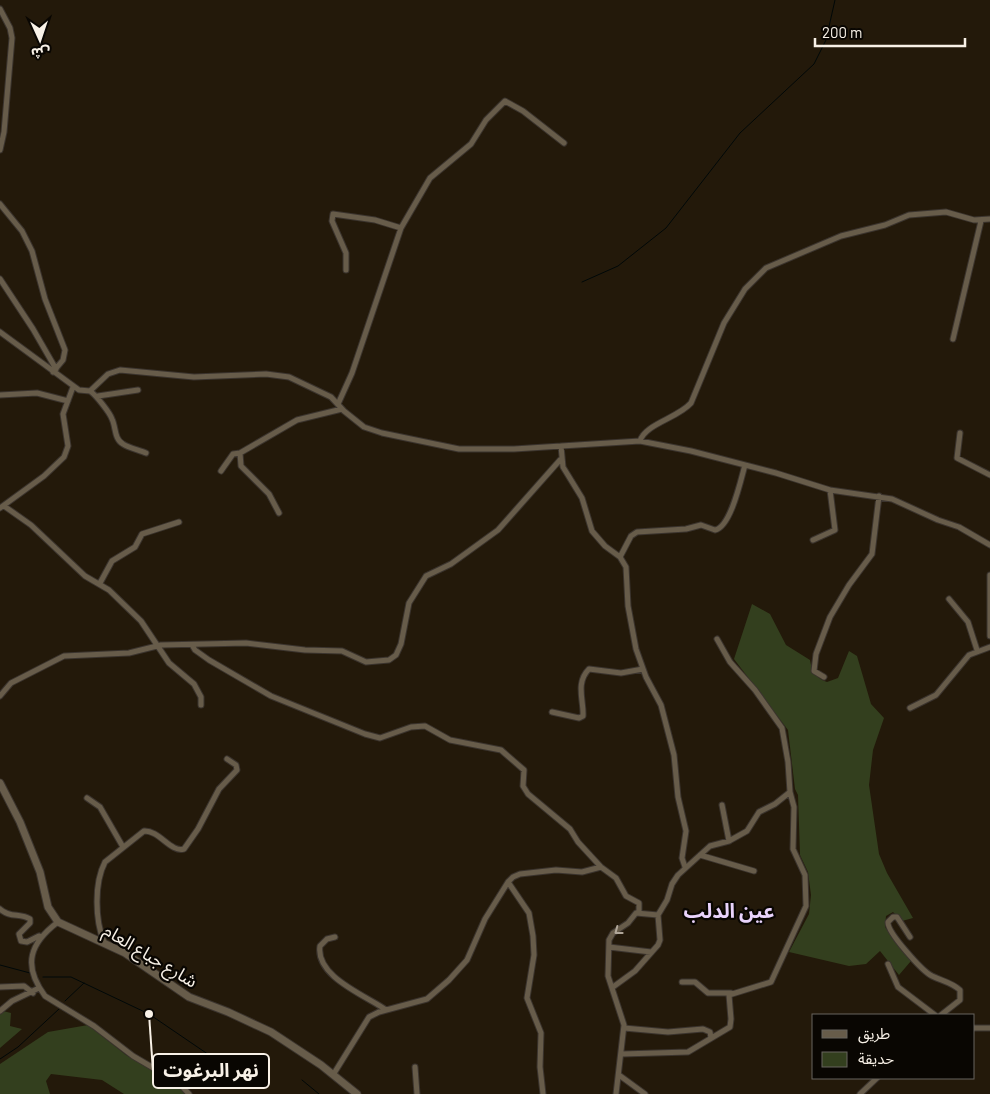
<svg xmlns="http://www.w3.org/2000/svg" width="990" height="1094" font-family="Barlow,'Noto Sans Arabic',sans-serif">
  <rect width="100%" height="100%" fill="#23190a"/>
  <path fill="#333f1e" d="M 752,604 L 770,614 L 786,645 L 810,660 C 812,672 816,678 827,682 L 838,678 L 849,651 L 857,656 L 871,704 L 884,718 L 873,750 L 869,785 L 879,854 L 887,873 L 913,918 L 902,921 L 893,912 L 886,916 L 885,927 L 911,961 L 899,975 L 880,951 L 866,964 L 849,966 L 789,952 L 809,914 L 811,895 L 808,872 L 800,855 L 798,795 L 795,789 L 788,730 L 734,659 Z
    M 3,1011 L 11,1013 L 10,1026 L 22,1029 L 0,1048 L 0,1013 Z
    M 88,1025 L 126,1055 L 161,1074 L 187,1094 L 124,1094 L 102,1080 L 51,1074 L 46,1081 L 50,1094 L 0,1094 L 0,1064 L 48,1032 Z"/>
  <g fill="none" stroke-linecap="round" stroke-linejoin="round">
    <path stroke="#000808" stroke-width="1" d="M 582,282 L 618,266 L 666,228 L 740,133 L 814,64 L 826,40 L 835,0
      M 0,965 L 30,973
      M 43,977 L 71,977 L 149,1014 L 215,1059 L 258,1066
      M 65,1001 L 84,983
      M 0,1059 L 18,1047 L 59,1009
      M 302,1080 L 319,1094"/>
    <g stroke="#3b342e" stroke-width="7">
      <path id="street" d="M 0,9 L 10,28 L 12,38 L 4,132 L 0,150
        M 0,204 L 22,231 L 32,251 L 45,299 L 65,350 L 63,360 L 53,372
        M 346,270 L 346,253 L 332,221 L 333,214 L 375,220 L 401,228
        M 0,279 L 33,329 L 56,369
        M 0,332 L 79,390 L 90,391 L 108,374 L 120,370 L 194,377 L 266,374 L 289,377 L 331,397 L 344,411 L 364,427 L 382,433 L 459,449 L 514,449 L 640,441 L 691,451 L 776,473 L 830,490 L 892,499 L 938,520 L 959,527 L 990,545
        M 953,339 L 981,221
        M 90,391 C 96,395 110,413 112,419 C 116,427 114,439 123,444 C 129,448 139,450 146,453
        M 0,395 L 37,393 L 68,401
        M 98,396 L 138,390
        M 338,404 L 352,373 L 401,228 L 430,178 L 471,144 L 486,120 L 505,101 L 523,111 L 564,143
        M 960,433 L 957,458 L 990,475
        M 640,441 C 645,424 678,418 691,403 L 724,323 L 745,289 L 766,268 L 841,236 L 885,225 L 909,215 L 946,212 L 974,220 L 990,219
        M 561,446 L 563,467 L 582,498 L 592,531 L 605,546 L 620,557 L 626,567 L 628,606 L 636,649 L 646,677 L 661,705 L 674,755 L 678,797 L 686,831 L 682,858 L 685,867
        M 221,471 L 233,454 L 240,453
        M 4,506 L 31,525 L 85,576 L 109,590 L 141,621 L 169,663 L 194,684 L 201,697 L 201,705
        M 0,508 L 44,476 L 64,457 L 68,446 L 63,414 L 73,387
        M 279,513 L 269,494 L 241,466 L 240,453 L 297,420 L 342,409
        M 813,540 L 835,530 L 830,490
        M 620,557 L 631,536 L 637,532 L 686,529 L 701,525 L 715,530 C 731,527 741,479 745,465
        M 990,575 L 990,636
        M 100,583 L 112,561 L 135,547 L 142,534 L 179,522
        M 949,599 L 968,622 L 977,650
        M 717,639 L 730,662 L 755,690 L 782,728 L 788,762 L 790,792
        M 192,645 L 195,650 L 209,660 L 271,696 L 365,734 L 380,738 L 411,727 L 425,726 L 450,740 L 501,750 L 524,770 L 523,786 L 528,794 L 570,829 L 578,842 L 601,867 L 616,878 L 626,896 L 639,903 L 639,912
        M 824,677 L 814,671 L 816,654 L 830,617 L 849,585 L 872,554 L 879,496
        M 0,696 L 11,683 L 64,656 L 129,653 L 161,645 L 246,643 L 305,650 L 342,651 L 366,662 L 389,660 L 396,655 L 401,644 L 409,603 L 426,576 L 451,564 L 498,530 L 560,460
        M 910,708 L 936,695 L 969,655 L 990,647
        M 552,712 L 579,718 L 583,716 C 584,701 575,683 589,669 L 621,673 L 643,669
        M 87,798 L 100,807 L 123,847
        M 722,805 L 729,841
        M 700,855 L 754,871
        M 0,909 C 10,918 20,913 30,919 L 30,923 L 19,934 L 21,941 L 27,942 L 39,936
        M 58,922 C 30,943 22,965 45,996 L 94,1026 L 133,1056 L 179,1083 L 189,1094
        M 335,937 L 327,939 L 320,946 C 315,977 367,996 386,1010
        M 910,937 L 897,917 L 893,917 L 888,922 C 887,932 922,971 932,976 C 942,981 951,982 960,990 L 960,1000 L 941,1015
        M 104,942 C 95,920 94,883 105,862 L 144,831 C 159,830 171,853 184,849 L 198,829 L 219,789 L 237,770 L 236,765 L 227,759
        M 609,947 L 651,952
        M 888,964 L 898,987 L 935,1015
        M 682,982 L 695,982 L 708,993 L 731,993
        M 0,987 L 24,986 L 33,993
        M 613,987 L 635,971 L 658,945 L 660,940 L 658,915 L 667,900 L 672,884 L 678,875 L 710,846 L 729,841 L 747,831 L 759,812 L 775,804 L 790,792 L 794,807 L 793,849 L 805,875 L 806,906 L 771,982 L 729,995 L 731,1019 L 730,1027 L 688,1052 L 622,1054
        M 0,1011 L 12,1001 L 39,988
        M 624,1028 L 668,1032 L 703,1029 L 710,1032 L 711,1038
        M 974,1028 L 990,1028
        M 415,1067 L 417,1094
        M 333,1075 L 369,1017 L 379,1012 L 427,999 L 449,980 L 467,960 L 485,919 L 508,882
        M 619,1075 L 645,1094
        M 543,1094 L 540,1067 L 541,1033 L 527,998 L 534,955 L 533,936 L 529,913 L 508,882 L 513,877 L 520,874 L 556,870 L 582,872 L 601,867
        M 616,1094 L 624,1025 L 608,976 L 609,940 L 613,933 L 628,923 L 636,913 L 658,915
        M 860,1094 L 877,1078"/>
    </g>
    <g stroke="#3b342e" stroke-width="9">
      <path id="secondary" d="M 0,783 L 20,822 L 40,872 L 48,907 L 58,922 L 125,953 L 189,997 L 228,1012 L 271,1032 L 321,1065 L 357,1094"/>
    </g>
    <use href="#street" stroke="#675c4a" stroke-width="5"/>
    <use href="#secondary" stroke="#675c4a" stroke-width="7"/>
  </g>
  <defs><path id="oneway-chevron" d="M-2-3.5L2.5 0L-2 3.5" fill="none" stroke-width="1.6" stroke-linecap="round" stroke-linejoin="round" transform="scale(1.25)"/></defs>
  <use stroke="#b0a698" href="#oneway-chevron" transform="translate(618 931) rotate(143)"/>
  <g text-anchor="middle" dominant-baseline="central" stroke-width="4.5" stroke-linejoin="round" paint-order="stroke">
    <g font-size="18" fill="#f8f1e7" stroke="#090602">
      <text transform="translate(151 955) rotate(31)">شارع جباع العام</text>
    </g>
    <g font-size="20" font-weight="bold" fill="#e9d3fc" stroke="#090602">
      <text x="729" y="910">عين الدلب</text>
    </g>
  </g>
  <path fill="none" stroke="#f8f1e7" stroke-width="2" d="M149 1014L153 1071"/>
  <circle fill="#f8f1e7" stroke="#090602" stroke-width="2" cx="149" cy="1014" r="5"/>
  <rect fill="#090602" stroke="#f8f1e7" stroke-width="2" x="153" y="1054" width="116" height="34" rx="5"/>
  <g font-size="19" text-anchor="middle" font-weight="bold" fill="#f8f1e7">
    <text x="211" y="1077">نهر البرغوت</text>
  </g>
  <rect x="812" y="1014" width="162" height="65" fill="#090602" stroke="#69645e"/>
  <rect x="822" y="1030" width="25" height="8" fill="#675c4a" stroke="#69645e"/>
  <text x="858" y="1039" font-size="15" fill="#f8f1e7">طريق</text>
  <rect x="822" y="1052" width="25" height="15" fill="#333f1e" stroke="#69645e"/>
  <text x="858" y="1064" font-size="15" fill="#f8f1e7">حديقة</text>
  <g transform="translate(40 40) rotate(177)" stroke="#090602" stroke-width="4" paint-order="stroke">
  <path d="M0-4L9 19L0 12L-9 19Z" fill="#f8f1e7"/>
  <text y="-8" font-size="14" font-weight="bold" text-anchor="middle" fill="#f8f1e7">ش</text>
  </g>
  <path d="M815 38v8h150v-8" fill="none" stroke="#f8f1e7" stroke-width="2.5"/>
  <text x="822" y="38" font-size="15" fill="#f8f1e7" stroke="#090602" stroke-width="4" paint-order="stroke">200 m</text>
</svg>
